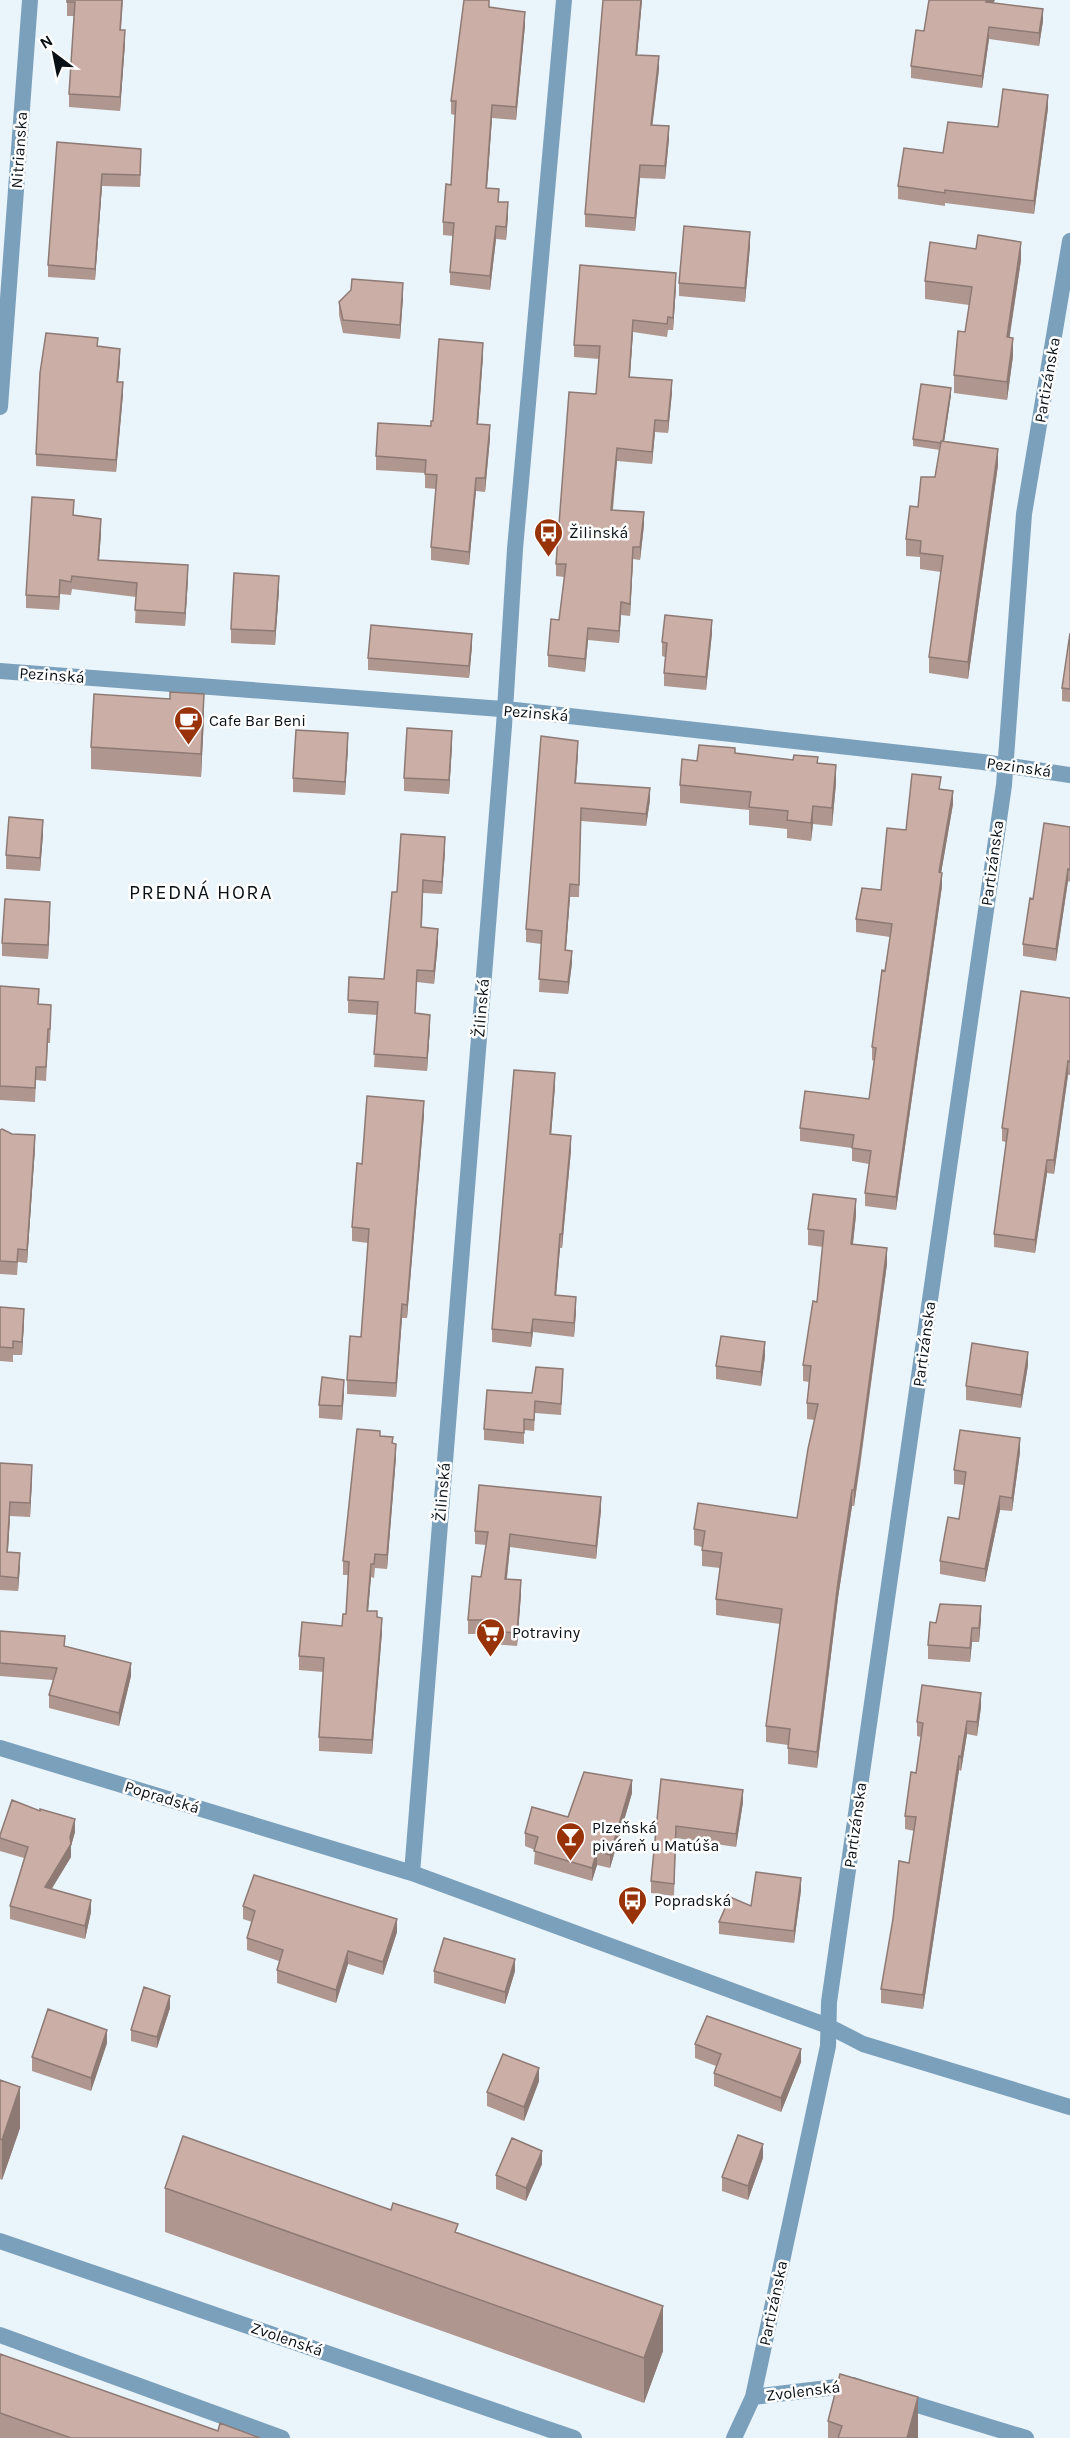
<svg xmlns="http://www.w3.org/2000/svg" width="1070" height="2438" font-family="Karla,sans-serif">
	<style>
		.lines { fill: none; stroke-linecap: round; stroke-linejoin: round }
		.minor { stroke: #7ba0bc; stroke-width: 16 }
		.wall { fill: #af968e }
		.shaded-wall { fill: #8e7a74 }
		.building { fill: #cbaea5; stroke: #8e7a74; stroke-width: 1.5 }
		.labels { text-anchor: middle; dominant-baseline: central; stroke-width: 5; stroke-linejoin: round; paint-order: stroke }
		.street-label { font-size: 16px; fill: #091117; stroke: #fff }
		.poi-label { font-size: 16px; fill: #091117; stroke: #fff; text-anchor: start }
		.quarter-label { font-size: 20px; letter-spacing: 1.5px; fill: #091117; stroke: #fff }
	</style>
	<rect width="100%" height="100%" fill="#eaf4fb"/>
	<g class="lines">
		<!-- minor -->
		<path class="minor" d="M0 407 30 0
			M0 671 515 710 983 762 1070 775
			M0 1748 412 1873 828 2026 863 2044 1070 2107
			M412 1873 504 726 515 549 564 0
			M0 2241 574 2438
			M0 2335 282 2438
			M753 2397 853 2385 859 2387
			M898 2399 1026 2438
			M734 2438 753 2397 828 2046 829 2002 1004 785 1024 514 1070 241"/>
	</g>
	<!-- wall -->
	<path class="wall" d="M67 0H123L121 30 125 43 120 111 69 107V94L74 16H67Z
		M603 0H642L637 55 659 69 652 125 669 139 665 179 640 178 635 231 585 227V214Z
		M995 0 993 3 1043 21 1039 46 989 39 982 88 911 78V66Z
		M489 8 525 25 516 120 492 118 487 188 499 202 508 216 506 240 496 239 490 290 450 285V272L453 236 443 235V222L451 185 455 115 451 114V101Z
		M1048 108 1034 214 945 203V206L898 199V186L943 153 998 127Z
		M57 142 141 160 140 187 102 186 95 280 48 277V265Z
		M750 246 745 302 679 296V283Z
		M1021 260 1009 338 1013 356 1007 400 954 393V375L965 332 969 305 925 299V281Z
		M676 286 673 330H668L667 337 633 332 630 377 672 392 668 433 655 432 652 464 617 461 613 510 644 525 640 560 633 559 630 616 621 615 619 643 588 640 585 672 548 667V655L559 620 564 577 556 576V564L596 394 599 359 574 357V345Z
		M403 297 400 339 343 333 339 315V302Z
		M98 346 120 361 118 382 123 394 116 472 36 466V454Z
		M483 356 478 424 490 438 485 492 476 491 469 565 431 560V547L436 489 425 488V473L376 470V456L431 426 433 421Z
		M951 395 944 441 998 465 968 679 929 673V657L941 572 920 569V557L906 556V539L918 507 935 477 940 450 913 446V439Z
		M74 515 101 533 99 560 188 578 185 626 135 623 136 597 72 589 71 595 60 594 59 610 26 608V595Z
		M279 590 275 645 231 643V629Z
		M712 633 706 690 664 686V673L665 657 662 656V642Z
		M1070 633V702L1062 701V688Z
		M472 646 469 678 368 670V658Z
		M204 717 201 777 91 769V747Z
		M452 745 449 794 404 791V778Z
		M348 747 345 795 293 792V778Z
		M578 753 576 783 650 800 646 826 581 821 579 897H570L566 950 572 963 568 994 539 992 541 944 526 942V929Z
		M735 753 818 763 836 783 832 826 813 824 811 841 787 838V829L749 825V810L680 803V785L697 761Z
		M941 789 953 804 941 873 942 886 896 1210 865 1206V1193L869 1164 852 1161V1148L800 1141V1128L869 1099 874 1061 872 1060V1047L890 937 856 932V919L881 890 906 830Z
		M1070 827V882L1068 881 1056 961 1023 956V944L1033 899Z
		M43 834 40 871 6 869V855Z
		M445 850 442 894 423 893 422 927 438 942 434 984 417 982 415 1013 430 1027 427 1071 374 1067 377 1015 348 1013V1000L384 979 397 892Z
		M50 916 48 959 2 956V943Z
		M0 986 39 1005 51 1019 50 1043H48L46 1081 36 1080 35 1102 0 1100Z
		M1070 998V1075H1068L1054 1174 1047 1173 1035 1253 994 1247V1234L1006 1142 1002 1141V1128Z
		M555 1086 551 1135 571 1150 562 1248H560L556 1295 576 1311 574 1337 533 1332 531 1347 492 1342V1329Z
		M424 1115 407 1318H402L396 1397 347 1394V1380L361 1337 368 1243 352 1241V1227L362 1164Z
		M0 1130 12 1134 35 1148 27 1263 18 1262 17 1275 0 1274Z
		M856 1215 853 1244 887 1264 860 1467 854 1506H852L838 1598 817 1768 788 1764V1745L766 1742V1726L780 1624 716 1615V1599L720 1568 702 1566V1547L694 1545V1529L797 1518 815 1420 807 1419V1403L809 1382 803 1381V1365L817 1302 823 1247 808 1245V1229Z
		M0 1307 24 1322 22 1355H13V1362L0 1361Z
		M765 1356 761 1386 716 1379V1366Z
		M1028 1365 1021 1408 966 1400V1386Z
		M563 1380 561 1415 535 1413 534 1431 524 1430V1444L484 1440V1429L532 1393Z
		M344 1393 342 1420 319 1418V1405Z
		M380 1436 393 1443 396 1457 387 1569 375 1568 374 1578 371 1577 368 1611 377 1617 382 1632 372 1754 319 1751V1737L323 1672 299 1670V1656L342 1626 346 1614 348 1575H343V1561Z
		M1020 1452 1012 1511 1000 1510 985 1582 940 1574V1561L959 1519 964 1485 954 1484V1470Z
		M0 1463 32 1478 30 1517 10 1516 8 1552 20 1566 18 1591 0 1590Z
		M601 1510 596 1559 510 1547 507 1579 521 1594 517 1646 483 1643V1634H468V1620L481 1577 486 1545 475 1544V1531Z
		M981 1619 979 1642H972L970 1662 928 1659V1645L936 1623Z
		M0 1631 65 1646 131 1676 119 1726 49 1708V1695L53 1680 0 1676Z
		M981 1707 977 1736 967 1734 961 1771 959 1770 923 2009 881 2003V1989L909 1863 914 1831 905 1829V1816L916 1773 921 1737 917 1736V1722Z
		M661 1779 743 1802 736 1847 676 1838 674 1896 651 1893V1881Z
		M632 1793 610 1868 597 1865 592 1881 534 1864 535 1850 525 1846V1833Z
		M75 1832 71 1846V1857L51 1889 91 1912 85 1939 10 1919V1906L24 1858 0 1851V1835Z
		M801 1890 794 1943 719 1934V1922Z
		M243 1906 397 1932 383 1975 348 1964 336 2003 277 1983V1970L279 1961 247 1950V1938L252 1922 243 1919Z
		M434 1971H515L505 2004 434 1983Z
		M170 2008 157 2048 131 2041V2030Z
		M107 2043 91 2091 32 2071V2057Z
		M695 2044 801 2062 781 2112 714 2086V2073L716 2066 695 2058Z
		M0 2080 20 2128 2 2180 0 2179Z
		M539 2081 524 2121 487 2106V2092Z
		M763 2158 748 2200 722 2191V2177Z
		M542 2164 526 2201 496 2189V2175Z
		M165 2188 458 2233 663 2351 644 2403 165 2232Z
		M0 2354 218 2431 260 2438H0Z
		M828 2421 918 2438H828Z"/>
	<!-- shaded-wall -->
	<path class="shaded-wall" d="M641 0H642L636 68V55Z
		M988 0H995L986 15V2Z
		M1043 9V21L1039 46V33Z
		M525 12V25L516 120V107Z
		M989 27V39L982 88V76Z
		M125 30V43L120 111V97Z
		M659 56V69L651 138V125Z
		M1048 95V108L1034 214V201Z
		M492 105V118L486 201V188Z
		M669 126V139L665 179V166Z
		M640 165V178L635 231V218Z
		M102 174V186L95 280V269Z
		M508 202V216L506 240V227Z
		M496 226V239L490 290V276Z
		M750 232V246L745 302V288Z
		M1021 242V260L1007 355V337Z
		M676 273V286L673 330V318Z
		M403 283V297L400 339V325Z
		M633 320V332L629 389V377Z
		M1013 338V356L1007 400V382Z
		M483 343V356L477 438V424Z
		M120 349V361L117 394V382Z
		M672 380V392L668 433V421Z
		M123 382V394L116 472V460Z
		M951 388V395L943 450V443Z
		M655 420V432L652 464V452Z
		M490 425V438L485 492V478Z
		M617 448V461L611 522V510Z
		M998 449V465L968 679V662Z
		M476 478V491L469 565V552Z
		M644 512V525L640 560V547Z
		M101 519V533L98 573V560Z
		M633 547V559L630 616V604Z
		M188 565V578L185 626V613Z
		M279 576V590L275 645V631Z
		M60 580V594L59 610V597Z
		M621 602V615L619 643V631Z
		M712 620V633L706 690V677Z
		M588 628V640L585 672V659Z
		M472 634V646L469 678V666Z
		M204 694V717L201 777V754Z
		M452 731V745L449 794V780Z
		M348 733V747L345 795V782Z
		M578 741V753L575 796V783Z
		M836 765V783L832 826V808Z
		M650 788V800L646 826V814Z
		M953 791V804L939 885V872Z
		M813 806V824L811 841V823Z
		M43 820V834L40 871V858Z
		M445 837V850L442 894V882Z
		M1068 869V881L1056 961V949Z
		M942 873V886L896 1210V1197Z
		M570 884V897L565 962V950Z
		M50 902V916L48 959V945Z
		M438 929V942L434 984V971Z
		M572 951V963L568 994V982Z
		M430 1015V1027L427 1071V1058Z
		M1068 1061V1075L1054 1174V1160Z
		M555 1073V1086L550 1148V1134Z
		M424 1101V1115L407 1318V1305Z
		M35 1135V1148L27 1263V1250Z
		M571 1136V1150L562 1248V1234Z
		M1047 1160V1173L1035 1253V1240Z
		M856 1199V1215L851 1260V1244Z
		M560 1234V1248L555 1309V1295Z
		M887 1248V1264L854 1506V1490Z
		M576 1297V1311L574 1337V1323Z
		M402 1304V1318L396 1397V1383Z
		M24 1309V1322L22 1355V1342Z
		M533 1319V1332L531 1347V1333Z
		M765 1342V1356L761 1386V1372Z
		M1028 1352V1365L1021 1408V1395Z
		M344 1380V1393L342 1420V1406Z
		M1020 1438V1452L1012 1511V1498Z
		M396 1444V1457L387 1569V1555Z
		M32 1465V1478L30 1517V1503Z
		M852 1490V1506L838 1598 817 1768V1752L838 1582Z
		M1000 1496V1510L985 1582V1569Z
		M601 1497V1510L596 1559V1546Z
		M10 1502V1516L7 1566V1552Z
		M510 1534V1547L505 1592V1579Z
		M20 1553V1566L18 1591V1578Z
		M371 1564V1577L367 1624V1611Z
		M521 1580V1594L517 1646V1633Z
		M981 1606V1619L979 1642V1628Z
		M382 1618V1632L372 1754V1740Z
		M972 1628V1642L970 1662V1648Z
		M131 1663V1676L119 1726V1713Z
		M981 1693V1707L977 1736V1722Z
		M967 1721V1734L961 1771V1757Z
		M959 1756V1770L923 2009V1995Z
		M632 1780V1793L610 1868V1855Z
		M743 1790V1802L736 1847V1834Z
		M75 1819V1832L71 1846V1857L45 1900V1887L70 1837Z
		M597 1851V1865L592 1881V1868Z
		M801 1878V1890L794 1943V1931Z
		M91 1900V1912L85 1939V1926Z
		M397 1919V1932L383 1975V1962Z
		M348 1951V1964L336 2003V1990Z
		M515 1959V1971L505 2004V1992Z
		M170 1996V2008L157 2048V2037Z
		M107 2030V2043L91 2091V2078Z
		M801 2049V2062L781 2112V2098Z
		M539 2068V2081L524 2121V2107Z
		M20 2087V2128L2 2180V2140Z
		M763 2144V2158L748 2200V2186Z
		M542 2151V2164L526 2201V2188Z
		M663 2306V2351L644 2403V2358Z
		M918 2397V2438H907Z"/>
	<!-- building -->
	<path class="building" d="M67 0H122L120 30H125L120 97 69 94 75 2H67Z
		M464 0H489V7L525 12 516 107 492 105 486 188 499 189 498 202H508L506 227 496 226 490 276 450 272 454 223 443 222 446 184 451 185 456 101H451Z
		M603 0H641L636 55 659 56 651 125 669 126 665 166 640 165 635 218 585 214Z
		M929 0H988L986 2 1043 9 1039 33 989 27 982 76 911 66 916 30 924 31Z
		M1003 89 1048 95 1034 201 945 190V193L898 186 904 148 943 153 948 122 998 127Z
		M57 142 141 149 140 175 102 174 95 269 48 265Z
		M684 226 750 232 745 288 679 283Z
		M978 235 1021 242 1007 337 1013 338 1007 382 954 375 958 331 965 332 972 287 925 281 930 242 976 249Z
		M580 265 676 273 673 318 668 317 667 324 633 320 629 377 672 380 668 421 655 420 652 452 617 448 611 510 644 512 640 547H633L630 604 621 602 619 631 588 628 585 659 548 655 551 619 559 620 566 564H556L569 392 596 394 600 346 574 345Z
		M352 279 403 283 400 325 343 320 339 302 351 290Z
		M46 333 98 338 97 346 120 349 117 382H123L116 460 36 454 40 373Z
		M439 339 483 343 477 424 490 425 485 478H476L469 552 431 547 437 475 425 474 426 460 376 456 378 423 431 426V421H433Z
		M921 384 951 388 943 441H941V443L913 439Z
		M941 441 998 449 968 662 929 657 943 556 920 553 921 541 906 539 910 506 918 507 921 477H935Z
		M32 497 74 500 73 515 101 519 98 560 188 565 185 613 135 610 137 583 72 576 71 582 60 580 59 597 26 595Z
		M234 573 279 576 275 631 231 629Z
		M665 615 712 620 706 677 664 673 667 643 662 642Z
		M371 625 472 634 469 666 368 658Z
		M1070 633V689L1062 688Z
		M170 692 204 694 201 754 91 747 94 694 170 699Z
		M407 728 452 731 449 780 404 778Z
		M296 730 348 733 345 782 293 778Z
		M541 736 578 741 575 783 650 788 646 814 581 808 579 885 570 884 565 950 572 951 568 982 539 979 542 931 526 929Z
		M699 745 735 748V753L793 760 794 755 818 757 817 763 836 765 832 808 813 806 811 823 787 820 788 811 749 807 751 792 680 785 682 759 697 761Z
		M912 774 941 777 939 789 953 791 939 872 942 873 896 1197 865 1193 871 1151 852 1148 854 1135 800 1128 805 1091 869 1099 876 1048 872 1047 882 970 885 971 892 924 856 919 862 888 881 890 887 828 906 830Z
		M9 817 43 820 40 858 6 855Z
		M1044 823 1070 827V870L1068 869 1056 949 1023 944 1030 898 1033 899Z
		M401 834 445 837 442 882 423 880 421 927 438 929 434 971 417 970 415 1013 430 1015 427 1058 374 1054 378 1002 348 1000 349 977 384 979 392 892H397Z
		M5 899 50 902 48 945 2 943Z
		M0 986 39 989 38 1004 51 1005 50 1029H48L46 1067H36L35 1088 0 1086Z
		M1021 991 1070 998V1062L1068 1061 1054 1160H1047L1035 1240 994 1234 1008 1129 1002 1128Z
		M514 1070 555 1073 550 1134 571 1136 562 1234H560L555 1295 576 1297 574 1323 533 1319 531 1333 492 1329Z
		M367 1096 424 1101 407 1305 402 1304 396 1383 347 1380 350 1336 361 1337 369 1229 352 1227 357 1163 362 1164Z
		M2 1129 12 1134 35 1135 27 1250 18 1249 17 1262 0 1261V1130Z
		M813 1194 856 1199 851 1244 887 1248 860 1451 854 1490H852L838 1582 817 1752 788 1748 790 1729 766 1726 782 1609 716 1599 722 1553 702 1550 705 1531 694 1529 698 1503 797 1518 808 1449 818 1404 807 1403 811 1366 803 1365 813 1301 817 1302 824 1231 808 1229Z
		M0 1307 24 1309 22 1342 13 1341V1348L0 1347Z
		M721 1336 765 1342 761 1372 716 1366Z
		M972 1343 1028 1352 1021 1395 966 1386Z
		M536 1367 563 1369 561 1404 535 1401 534 1420 524 1419V1433L484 1429 487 1390 532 1393Z
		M322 1377 344 1380 342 1406 319 1405Z
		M357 1429 380 1431V1436L393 1437 392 1443 396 1444 387 1555 375 1554 374 1564H371L367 1611H377V1617L382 1618 372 1740 319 1737 324 1658 299 1656 302 1622 342 1626 343 1614H346L349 1562 343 1561Z
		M960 1430 1020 1438 1012 1498 1000 1496 985 1569 940 1561 948 1517 959 1519 966 1472 954 1470Z
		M0 1463 32 1465 30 1503 10 1502 7 1552 20 1553 18 1578 0 1576Z
		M479 1485 601 1497 596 1546 510 1534 505 1579 521 1580 517 1633 483 1630 484 1620H468L472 1576 481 1577 488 1532 475 1531Z
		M940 1604 981 1606 979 1628H972L970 1648 928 1645 930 1622 936 1623Z
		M0 1631 65 1636 64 1646 131 1663 119 1713 49 1695 57 1668 0 1663Z
		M922 1685 981 1693 977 1722 967 1721 961 1757 959 1756 923 1995 881 1989 893 1919 899 1861 909 1863 916 1817 905 1816 911 1772 916 1773 923 1723 917 1722Z
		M584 1772 632 1780 610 1855 597 1851 592 1868 534 1851 538 1837 525 1833 532 1807 568 1817Z
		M661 1779 743 1790 736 1834 676 1826 674 1884 651 1881Z
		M12 1800 40 1811V1809L75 1819 70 1837 71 1844 45 1887 91 1900 85 1926 10 1906 28 1847 0 1838V1835Z
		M756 1872 801 1878 794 1931 719 1922 730 1897 751 1906Z
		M254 1875 397 1919 383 1962 348 1951 336 1990 277 1970 283 1950 247 1938 255 1911 243 1906Z
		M444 1938 515 1959 505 1992 434 1971Z
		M144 1987 170 1996 157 2037 131 2030Z
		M48 2009 107 2030 91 2078 32 2057Z
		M707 2016 801 2049 781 2098 714 2073 721 2054 695 2044Z
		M503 2054 539 2068 524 2107 487 2092Z
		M0 2080 20 2087 2 2140 0 2139Z
		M738 2135 763 2144 748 2186 722 2177Z
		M183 2136 391 2210 393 2203 458 2224 455 2232 663 2306 644 2358 165 2188Z
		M512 2138 542 2151 526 2188 496 2175Z
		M0 2354 218 2431 220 2423 260 2438H71L0 2413Z
		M840 2374 918 2397 907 2438H838L842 2426 828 2421Z"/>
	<!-- icons -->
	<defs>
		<symbol id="bus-pin" viewBox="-11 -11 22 30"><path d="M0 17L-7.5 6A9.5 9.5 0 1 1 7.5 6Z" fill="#983208" stroke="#fff"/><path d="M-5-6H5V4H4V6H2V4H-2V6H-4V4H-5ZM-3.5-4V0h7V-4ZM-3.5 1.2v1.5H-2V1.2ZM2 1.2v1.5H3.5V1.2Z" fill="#fff"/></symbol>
		<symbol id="cafe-pin" viewBox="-11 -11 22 30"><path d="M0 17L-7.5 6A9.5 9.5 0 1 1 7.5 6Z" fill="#983208" stroke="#fff"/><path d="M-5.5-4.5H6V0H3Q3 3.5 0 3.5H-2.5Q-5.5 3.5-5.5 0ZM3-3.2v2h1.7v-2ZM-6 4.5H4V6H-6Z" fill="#fff"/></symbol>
		<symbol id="supermarket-pin" viewBox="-11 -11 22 30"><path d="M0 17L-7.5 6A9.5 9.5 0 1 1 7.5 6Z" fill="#983208" stroke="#fff"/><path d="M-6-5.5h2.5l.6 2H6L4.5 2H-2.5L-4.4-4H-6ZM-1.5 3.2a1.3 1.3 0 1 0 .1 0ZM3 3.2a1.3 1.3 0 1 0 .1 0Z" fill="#fff"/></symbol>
		<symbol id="bar-pin" viewBox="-11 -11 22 30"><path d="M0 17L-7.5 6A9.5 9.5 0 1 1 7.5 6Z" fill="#983208" stroke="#fff"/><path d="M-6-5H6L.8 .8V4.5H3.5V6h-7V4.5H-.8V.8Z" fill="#fff"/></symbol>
	</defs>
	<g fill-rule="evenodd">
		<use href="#bus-pin" x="532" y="516" width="33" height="45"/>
		<use href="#cafe-pin" x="172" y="704" width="33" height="45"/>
		<use href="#supermarket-pin" x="474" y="1616" width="33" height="45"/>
		<use href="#bar-pin" x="554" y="1820" width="33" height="45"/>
		<use href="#bus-pin" x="616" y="1884" width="33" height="45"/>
	</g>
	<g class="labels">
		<!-- street labels -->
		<g class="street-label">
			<text transform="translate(19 150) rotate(-86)">Nitrianska</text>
			<text transform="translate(1047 380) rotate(-80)">Partizánska</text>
			<text transform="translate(52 675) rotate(4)">Pezinská</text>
			<text transform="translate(536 713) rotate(5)">Pezinská</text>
			<text transform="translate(1019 767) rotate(8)">Pezinská</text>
			<text transform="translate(992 863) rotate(-82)">Partizánska</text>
			<text transform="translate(481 1008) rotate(-85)">Žilinská</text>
			<text transform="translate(924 1344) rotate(-82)">Partizánska</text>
			<text transform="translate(442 1492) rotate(-85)">Žilinská</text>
			<text transform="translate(162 1797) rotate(17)">Popradská</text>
			<text transform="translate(855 1825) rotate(-82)">Partizánska</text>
			<text transform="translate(773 2303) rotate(-78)">Partizánska</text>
			<text transform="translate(287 2339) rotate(19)">Zvolenská</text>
			<text transform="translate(803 2391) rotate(-7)">Zvolenská</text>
		</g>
		<!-- poi labels -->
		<g class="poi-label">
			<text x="569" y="532">Žilinská</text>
			<text x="209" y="720">Cafe Bar Beni</text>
			<text x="512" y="1632">Potraviny</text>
			<text x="592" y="1827">Plzeňská<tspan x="592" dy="18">piváreň u Matúša</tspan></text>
			<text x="654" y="1900">Popradská</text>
		</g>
		<!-- quarter labels -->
		<g class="quarter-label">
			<text x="201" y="892">PREDNÁ HORA</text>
		</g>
	</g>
	<!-- north arrow -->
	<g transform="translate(54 54) rotate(328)" stroke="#ffffff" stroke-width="4.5" paint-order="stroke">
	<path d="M0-4.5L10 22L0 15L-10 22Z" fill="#091117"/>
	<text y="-9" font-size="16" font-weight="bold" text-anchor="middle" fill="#091117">N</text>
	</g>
</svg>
